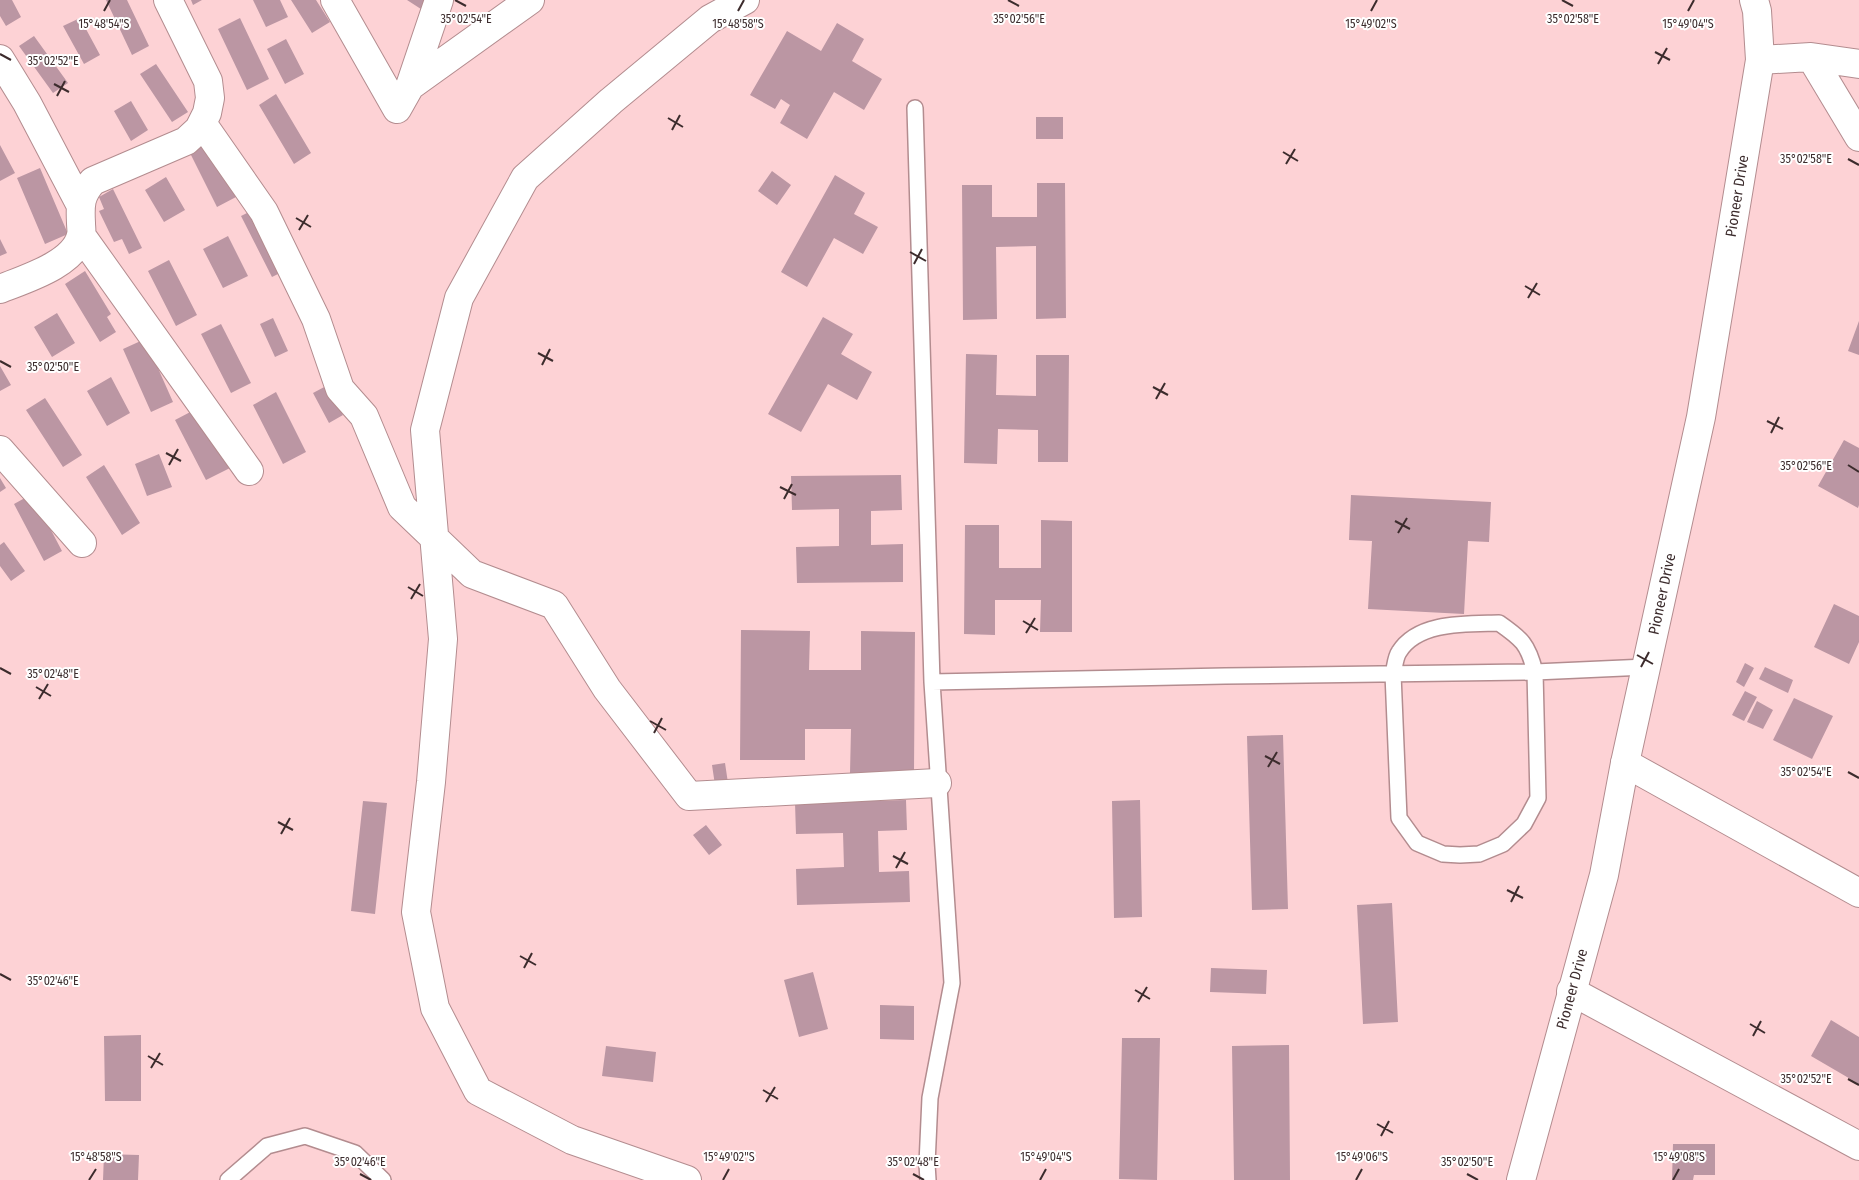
<svg xmlns="http://www.w3.org/2000/svg" width="1859" height="1180" font-family="'Fira Sans Condensed',sans-serif">
	<style>
		.building { fill: #bb96a3 }
		.lines { fill: none; stroke-linecap: round; stroke-linejoin: round }
		.service-casing { stroke: #b38c8f; stroke-width: 18 }
		.minor-casing { stroke: #b38c8f; stroke-width: 30 }
		.tertiary-casing { stroke: #b38c8f; stroke-width: 30 }
		.service { stroke: #fff; stroke-width: 15 }
		.minor { stroke: #fff; stroke-width: 28 }
		.tertiary { stroke: #fff; stroke-width: 28 }
		.ticks { fill: none; stroke: #3c2c2d; stroke-width: 2 }
		.labels { text-anchor: middle; dominant-baseline: central; stroke-width: 4; stroke-linejoin: round; paint-order: stroke }
		.street-label { font-size: 15px; fill: #3c2c2d; stroke: #fff }
		.ticks-label { font-size: 12px; text-anchor: middle; fill: #3c2c2d; stroke: #fff; stroke-width: 4; stroke-linejoin: round; paint-order: stroke }
	</style>
	<rect width="100%" height="100%" fill="#fdd2d5"/>
	<!-- building -->
	<path class="building" d="M0 0H12L21 17 6 26 0 16Z
		M106 0H127L149 46 132 55Z
		M191 0H202L193 5Z
		M253 0H280L288 17 266 27Z
		M291 0H316L330 22 312 33Z
		M407 0H431L424 11Z
		M80 18 100 55 84 64 63 26Z
		M240 18 269 79 247 90 218 29Z
		M837 23 864 39 852 61 882 79 864 110 834 92 807 139 780 123 790 105 781 99 775 109 750 95 787 31 821 51Z
		M34 36 68 83 53 93 19 46Z
		M286 39 304 74 285 84 267 49Z
		M156 64 188 112 172 122 140 74Z
		M276 94 311 153 294 164 259 105Z
		M131 101 148 130 131 141 114 111Z
		M1036 117H1063V139H1036Z
		M208 142 236 197 217 207 189 151Z
		M0 145 15 173 0 181Z
		M40 168 68 234 45 244 17 178Z
		M772 171 791 185 777 205 758 191Z
		M835 175 865 193 854 214 878 227 863 254 834 238 807 287 781 272Z
		M166 177 185 210 164 222 145 190Z
		M1037 183H1065L1066 318 1036 319V246L996 247 997 319 963 320 962 185H992V217H1037Z
		M113 189 142 248 129 254 122 239 114 242 99 211 104 209 99 197Z
		M259 207 290 268 272 277 241 216Z
		M228 236 248 276 223 288 203 249Z
		M0 239 7 253 0 256Z
		M169 260 197 315 176 326 148 271Z
		M85 271 111 314 107 317 116 332 100 342 65 284Z
		M57 313 75 343 52 357 34 327Z
		M823 317 853 334 841 354 872 372 857 400 828 384 801 432 768 414Z
		M273 318 288 351 275 357 260 324Z
		M1859 321V355L1848 351Z
		M221 324 251 383 231 393 201 334Z
		M145 339 173 402 151 412 123 349Z
		M966 354 997 355 996 395 1036 396V355H1069L1068 462H1038V430L998 429 997 464 964 463Z
		M0 366 11 385 0 391Z
		M111 377 130 413 107 426 87 391Z
		M328 385 343 415 329 423 313 393Z
		M276 392 306 452 283 464 253 405Z
		M45 398 82 455 63 467 26 410Z
		M198 408 230 468 206 480 175 420Z
		M1844 440 1859 448V505L1858 508 1818 486Z
		M159 454 172 487 147 496 135 464Z
		M104 465 140 523 122 535 86 477Z
		M901 475 902 510 871 511V545L903 544V582L797 583 796 547 839 546V509L792 510 791 476Z
		M0 478 6 488 0 492Z
		M32 494 62 551 44 561 14 504Z
		M1351 495 1491 502 1489 542 1468 541 1464 614 1368 609 1372 541 1349 540Z
		M1041 520 1072 521V632H1040L1041 600H995V635L964 634 965 525H999V568H1041Z
		M4 542 25 571 11 581 0 566V545Z
		M1834 604 1859 616V642L1849 664 1814 647Z
		M741 630 810 631 809 670H861V631L915 632 914 772 850 773 851 729H805V760H740Z
		M1745 663 1754 668 1744 687 1736 682Z
		M1765 667 1793 680 1788 693 1759 679Z
		M1745 691 1757 697 1744 721 1732 715Z
		M1794 698 1833 716 1812 759 1773 740Z
		M1757 701 1773 710 1763 729 1747 722Z
		M1283 735 1288 909 1252 910 1247 736Z
		M725 763 728 783 715 785 712 765Z
		M906 800 907 830 878 831 879 872 909 871 910 902 797 905 796 869 844 867 843 833 796 834 795 803Z
		M1140 800 1142 917 1114 918 1112 801Z
		M363 801 387 803 375 914 351 911Z
		M706 825 722 845 709 855 693 835Z
		M1392 903 1398 1022 1363 1024 1357 905Z
		M1211 968 1267 970 1266 994 1210 992Z
		M813 972 828 1029 799 1037 784 980Z
		M880 1005 914 1006V1040L880 1039Z
		M1831 1020 1859 1037V1084L1811 1056Z
		M141 1035V1101H105L104 1036Z
		M1122 1038H1160L1157 1180 1119 1179Z
		M1289 1045 1290 1180H1234L1232 1046Z
		M606 1046 656 1052 653 1082 602 1076Z
		M1673 1144H1715V1175H1694L1693 1180H1672Z
		M104 1154 139 1155 138 1180H103Z"/>
	<g class="lines">
		<defs>
			<path id="service" d="M915 108 932 682 952 983 930 1098 927 1164 928 1180
				M1499 623C1522 639 1528 644 1535 672L1538 798 1524 824 1503 844 1479 854 1460 855 1443 854 1417 843 1399 818 1393 674C1395 667 1395 658 1399 652 1418 621 1467 624 1499 623Z
				M932 682 1225 676 1535 672 1646 667
				M228 1180 267 1146 305 1136 355 1153 383 1180"/>
			<path id="minor" d="M335 0 397 109 410 86 439 0
				M1811 57 1859 137
				M0 59 27 103 80 204
				M1760 60 1811 57 1859 64
				M410 86 530 0
				M202 123 264 212 316 319 340 389 364 416 402 507 472 574 554 605 607 689 689 796 937 783
				M81 235 249 471
				M0 289C25 279 75 264 81 235 82 232 81 227 81 223 80 205 80 195 93 181L186 141 199 129 207 113 210 98 208 81 168 0
				M0 450 82 543
				M1625 763 1859 893
				M1571 991 1859 1146
				M687 1180 572 1140 478 1091 435 1008 416 912 431 782 443 639 425 430 459 298 525 178 611 101 710 19 745 0"/>
			<path id="tertiary" d="M1521 1180 1604 875 1625 763 1701 417 1760 60 1757 11 1754 0"/>
		</defs>
		<!-- service casing -->
		<use href="#service" class="service-casing"/>
		<!-- minor casing -->
		<use href="#minor" class="minor-casing"/>
		<!-- tertiary casing -->
		<use href="#tertiary" class="tertiary-casing"/>
		<!-- service -->
		<use href="#service" class="service"/>
		<!-- minor -->
		<use href="#minor" class="minor"/>
		<!-- tertiary -->
		<use href="#tertiary" class="tertiary"/>
	</g>
	<!-- ticks -->
	<path class="ticks" d="M455 0 466 6M1008 0 1019 6M1562 0 1573 6M104 11 110 0M738 11 744 0M1371 11 1377 0M1688 11 1694 0M1655 52 1670 60M0 54 11 60M1658 64 1667 48M54 84 69 92M57 96 65 81M668 118 683 127M672 130 680 115M1283 152 1298 161M1848 159 1859 165M1286 164 1295 149M296 218 311 227M299 230 308 215M910 252 926 261M914 264 922 249M1525 286 1540 295M1528 298 1537 283M538 353 553 361M0 361 11 367M542 365 550 349M1153 387 1168 395M1156 399 1165 383M1767 421 1783 429M1771 433 1779 417M166 453 181 461M169 465 178 449M1848 465 1859 472M780 487 796 495M784 499 792 484M1395 521 1410 529M1398 533 1407 518M408 587 423 596M411 599 420 584M1023 621 1038 630M1026 633 1035 618M1637 655 1653 664M1641 667 1649 652M0 668 11 674M36 687 51 696M39 699 48 684M650 721 666 730M654 733 662 718M1265 756 1280 764M1268 767 1277 752M1848 772 1859 778M278 822 293 830M281 834 290 818M893 856 908 864M896 868 905 852M1507 890 1523 898M1511 902 1519 886M520 956 536 965M524 968 532 953M0 974 11 980M1135 990 1150 999M1138 1002 1147 987M1750 1024 1765 1033M1753 1036 1761 1021M148 1056 163 1065M151 1068 160 1053M1848 1079 1859 1085M763 1090 778 1099M766 1102 775 1087M1377 1124 1393 1133M1381 1136 1389 1121M360 1174 371 1180M913 1174 924 1180M1467 1174 1478 1180M89 1180 96 1169M723 1180 729 1169M1040 1180 1046 1169M1356 1180 1362 1169M1673 1180 1679 1169"/>
	<g class="labels">
		<!-- street labels -->
		<g class="street-label">
			<text transform="translate(1737 196) rotate(-81)">Pioneer Drive</text>
			<text transform="translate(1662 594) rotate(-78)">Pioneer Drive</text>
			<text transform="translate(1572 989) rotate(-75)">Pioneer Drive</text>
		</g>
	</g>
	<g class="ticks-label">
		<text x="1573" y="23">35°02'58"E</text>
		<text x="466" y="23">35°02'54"E</text>
		<text x="1019" y="23">35°02'56"E</text>
		<text x="104" y="28">15°48'54"S</text>
		<text x="738" y="28">15°48'58"S</text>
		<text x="1371" y="28">15°49'02"S</text>
		<text x="1688" y="28">15°49'04"S</text>
		<text x="53" y="65">35°02'52"E</text>
		<text x="1806" y="163">35°02'58"E</text>
		<text x="53" y="371">35°02'50"E</text>
		<text x="1806" y="470">35°02'56"E</text>
		<text x="53" y="678">35°02'48"E</text>
		<text x="1806" y="776">35°02'54"E</text>
		<text x="53" y="985">35°02'46"E</text>
		<text x="1806" y="1083">35°02'52"E</text>
		<text x="96" y="1161">15°48'58"S</text>
		<text x="729" y="1161">15°49'02"S</text>
		<text x="1046" y="1161">15°49'04"S</text>
		<text x="1362" y="1161">15°49'06"S</text>
		<text x="1679" y="1161">15°49'08"S</text>
		<text x="360" y="1166">35°02'46"E</text>
		<text x="913" y="1166">35°02'48"E</text>
		<text x="1467" y="1166">35°02'50"E</text>
	</g>
</svg>
